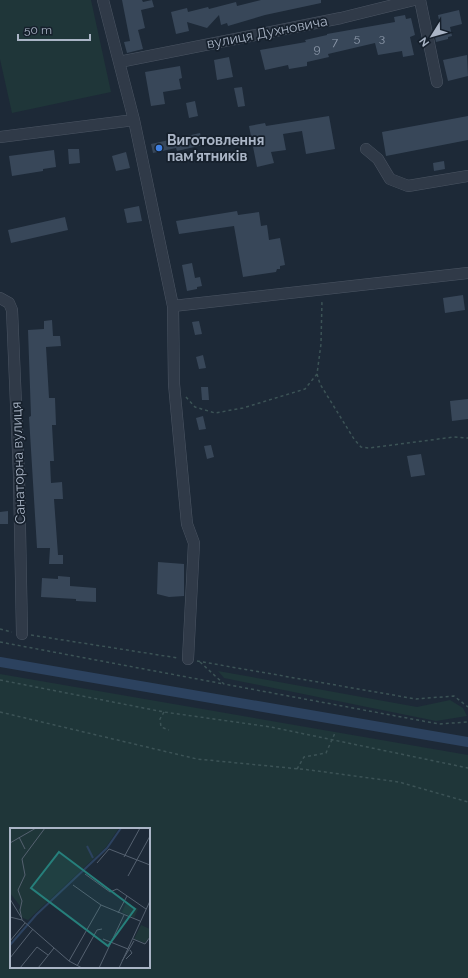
<svg xmlns="http://www.w3.org/2000/svg" width="468" height="978" font-family="Raleway,sans-serif">
	<style>
		.green { fill: #1f3639; fill-rule: evenodd }
		.lines { fill: none; stroke-linecap: round; stroke-linejoin: round }
		.canal { stroke: #2c425f; stroke-width: 10 }
		.building { fill: #384759 }
		.street-casing { stroke: #4b5563; stroke-width: 12 }
		.path { stroke: #3c5356; stroke-width: 1.5; stroke-dasharray: 3 3; stroke-linecap: butt }
		.street { stroke: #303a48; stroke-width: 11 }
		.shop-dot { fill: #3f7fe0; stroke: #16202c; stroke-width: 1.5 }
		.labels { text-anchor: middle; dominant-baseline: central; stroke-width: 3.5; stroke-linejoin: round; paint-order: stroke }
		.number-label { font-size: 12px; fill: #8e9aab }
		.street-label { font-size: 14px; fill: #aab5c6; stroke: #16202c }
		.poi-label { font-size: 14px; font-weight: bold; fill: #aab5c6; stroke: #16202c; text-anchor: start }
		.inset-river { fill: none; stroke: #2c425f; stroke-width: 2 }
		.inset-road { fill: none; stroke: #556170; stroke-width: 1 }
		.view { fill: #267f7b; fill-opacity: 0.15; stroke: #267f7b; stroke-width: 2 }
		.inset-edge { fill: none; stroke: #aab5c6; stroke-width: 2 }
	</style>
	<rect width="100%" height="100%" fill="#1d2937"/>
	<!-- green -->
	<path class="green" d="M0 0H91L111 92 12 113 0 59Z
		M218 671 417 707 450 700 463 708 467 716 436 721 224 678Z
		M0 674 468 755V978H0ZM11 829H149V967H11Z"/>
	<g class="lines">
		<!-- canal -->
		<path class="canal" d="M0 662 468 742"/>
	</g>
	<!-- building -->
	<path class="building" d="M122 0H142L143 2 152 0 154 7 141 10 145 28 138 30 143 49 127 53 124 42 130 41Z
		M261 0H321V3L265 15 228 26 227 23 221 25 219 15 207 28 187 22 189 31 176 34 171 12 187 8 188 12 208 7 209 9 236 2 237 6Z
		M459 10 462 24 450 27 452 36 448 37V39L436 42 434 32 441 30 438 15Z
		M405 15 406 19 411 18 415 35 410 37 414 55 403 57 402 51 378 55 375 43 328 54 329 57 307 62V66L289 69 288 65 265 70 260 50 306 42 305 40 327 35V34L395 22 394 17Z
		M467 55 468 76 448 81 443 60Z
		M229 57 233 77 217 80 214 60Z
		M180 66 182 78 179 79 181 89 163 92 165 104 151 106 145 72Z
		M242 87 245 106 238 107 234 88Z
		M195 101 198 116 189 118 186 103Z
		M329 116 335 149 306 154 302 131 283 134 286 150 271 152 274 163 257 167 249 126 265 123 266 126Z
		M468 116V140L386 156 382 132Z
		M200 133 203 145 177 151 176 148 153 153 151 144Z
		M68 149H79L80 163 69 164Z
		M54 150 56 167 43 169V171L12 176 9 156Z
		M126 152 130 168 116 171 112 156Z
		M444 161 445 169 434 171 433 163Z
		M139 206 142 221 127 223 124 209Z
		M237 211 238 215 259 212 261 226 267 225 269 240 280 238 285 265 280 266V269H277L276 272 243 277 234 226 179 234 176 221Z
		M65 217 68 230 11 243 8 230Z
		M192 263 195 278 200 277 202 286 197 287V289L187 291 182 265Z
		M463 295 465 310 445 313 443 298Z
		M52 320 53 336H60L61 346 46 347 49 398H55L56 425H52L54 461H50L51 483 62 482 63 499H54L58 555H63V564H49L50 548H37L29 417 31 416 28 330 44 329V321Z
		M199 321 202 334 195 335 192 322Z
		M203 355 206 368 199 369 196 357Z
		M201 387H208L209 400H202Z
		M468 399V419L452 421 450 401Z
		M203 416 206 429 199 430 196 418Z
		M211 445 214 457 207 459 204 446Z
		M421 454 425 475 411 477 407 456Z
		M8 511V524H0V512Z
		M158 562 184 564V596L169 597 157 594Z
		M58 576 70 577V586L96 588V602L76 601V599L41 597 42 578 58 579Z"/>
	<g class="lines">
		<defs>
			<path id="street" d="M103 0 134 120 173 306 468 273
				M420 0 437 82
				M119 62 341 18 414 0
				M0 137 134 120
				M366 149 378 159 390 179 408 186 468 176
				M0 298 9 303 12 310 19 476 22 634
				M173 306 174 384 187 524 194 543 188 659"/>
		</defs>
		<!-- street casing -->
		<use href="#street" class="street-casing"/>
		<!-- path -->
		<path class="path" d="M317 374 320 384 354 439 361 447 369 448 454 437 468 438
			M186 397 195 407 215 413 243 408 305 389 317 374 321 344 322 300
			M0 629 12 632
			M31 635 178 658
			M0 642 224 684
			M197 661 416 699 454 696 468 707
			M200 662 224 684 439 724 468 722
			M0 680 164 712 271 727 468 768
			M0 712 197 759 310 770 399 782 468 802
			M164 712 160 719 161 727 169 730
			M297 769 304 757 326 753 335 733"/>
		<!-- street -->
		<use href="#street" class="street"/>
	</g>
	<!-- markers -->
	<circle class="shop-dot" cx="159" cy="148" r="4"/>
	<g class="labels">
		<!-- number labels -->
		<g class="number-label">
			<text x="357" y="38">5</text>
			<text x="382" y="38">3</text>
			<text x="335" y="42">7</text>
			<text x="317" y="49">9</text>
		</g>
		<!-- street labels -->
		<g class="street-label">
			<text transform="translate(267 32) rotate(-11)">вулиця Духновича</text>
			<text transform="translate(18 463) rotate(-92)">Санаторна вулиця</text>
		</g>
		<!-- poi labels -->
		<g class="poi-label">
			<text x="167" y="140">Виготовлення<tspan x="167" dy="16">пам'ятників</tspan></text>
		</g>
	</g>
	<!-- overview -->
	<g transform="translate(10 828)">
		<rect width="140" height="140" fill="#1d2937"/>
		<path d="M0 0H109L96 19 18 92 13 90 8 82 11 79 0 65ZM116 75 128 81 124 90 112 84ZM131 97 140 101V108L135 115 124 111Z" fill="#1f3639"/>
		<path class="inset-river" d="M77 18 83 30M0 117 26 87 97 20 111 0"/>
		<path class="inset-road" d="M9 9 15 21M0 15 26 0M114 29 130 0M87 35 99 21 140 37M75 46 100 64 107 61 136 81M118 48 140 8M63 57 91 77M0 71 11 89M108 85 117 68M0 89 12 92 59 133 72 140M12 92 10 82 12 73 8 62 15 47 12 31 35 0M93 111 118 121M123 111 135 116 140 109M0 113 15 95M0 130 23 101M116 131 122 125 120 122M59 133 91 77 130 93M112 133 124 113M67 138 87 102 92 101M10 140 27 119 38 127M28 140 44 120M89 140 114 87M109 140 140 73"/>
		<path class="view" d="M49 24 125 81 98 118 21 60Z"/>
		<rect width="140" height="140" class="inset-edge"/>
	</g>
	<!-- north arrow -->
	<g transform="translate(432 36) rotate(233)" stroke="#16202c" stroke-width="3" paint-order="stroke">
	<path d="M0-3L7 15L0 10L-7 15Z" fill="#aab5c6"/>
	<text y="-6" font-size="11" font-weight="bold" text-anchor="middle" fill="#aab5c6">N</text>
	</g>
	<!-- scale -->
	<path d="M18 34v6h72v-6" fill="none" stroke="#aab5c6" stroke-width="2"/>
	<text x="24" y="34" font-size="12" fill="#aab5c6" stroke="#16202c" stroke-width="3" paint-order="stroke">50 m</text>
</svg>
